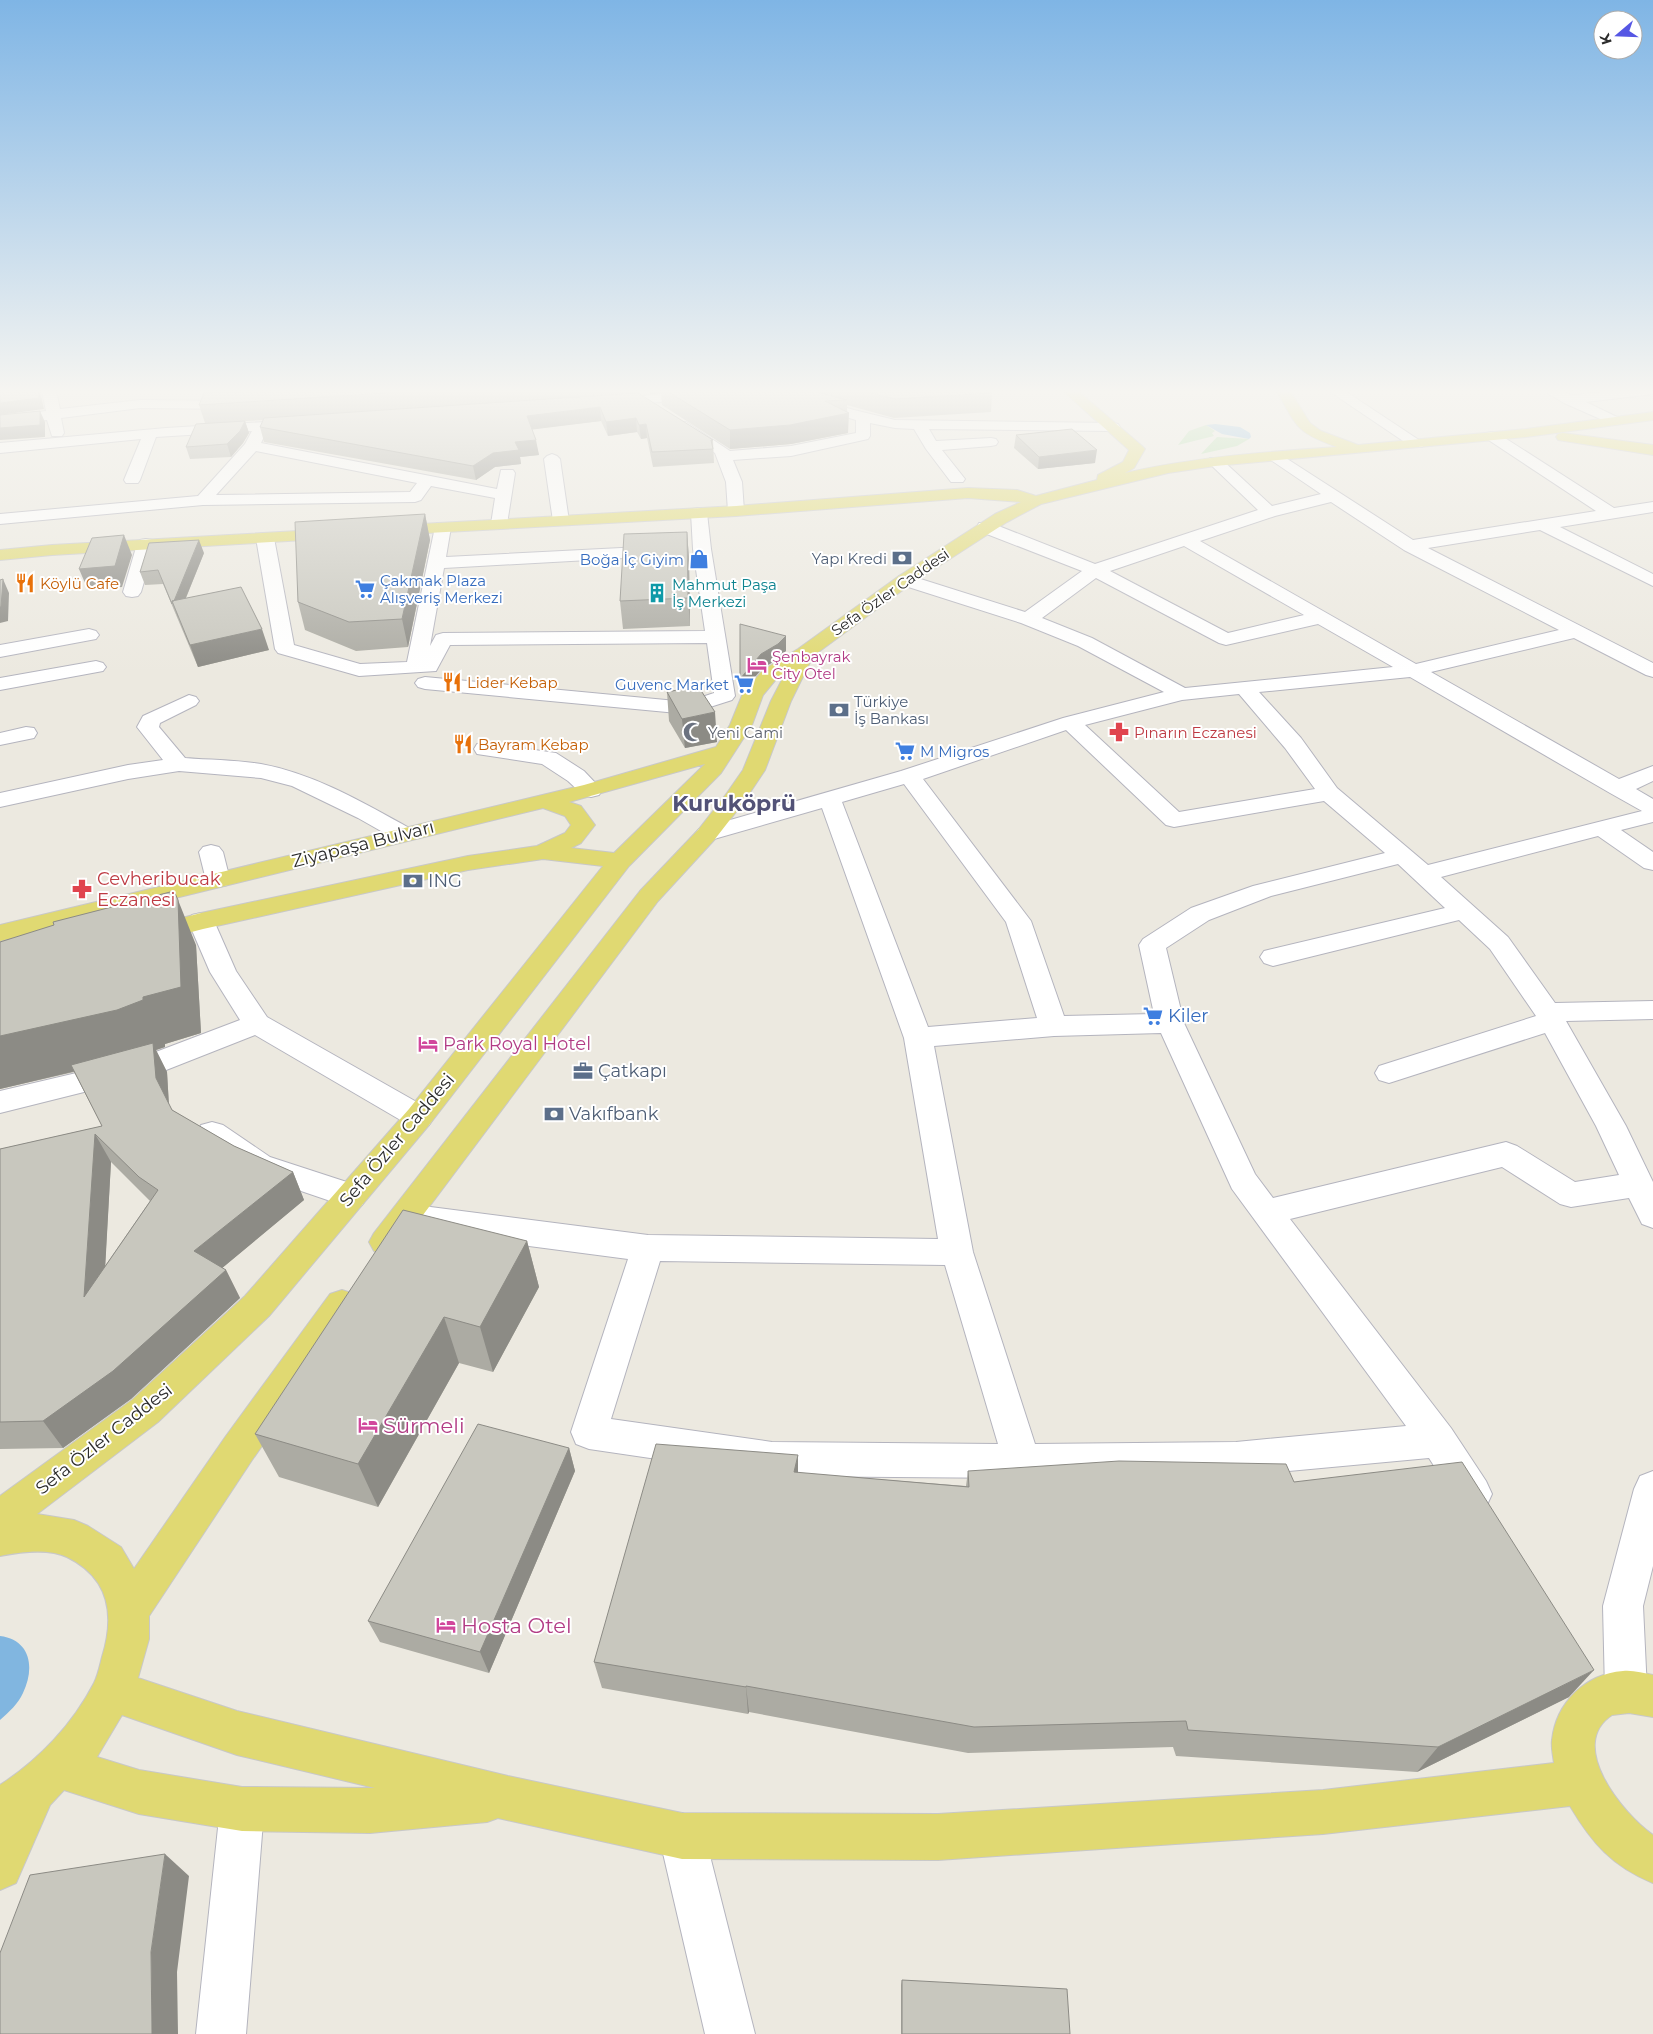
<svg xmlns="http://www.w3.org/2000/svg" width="1653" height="2034" font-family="Montserrat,sans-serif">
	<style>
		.green { fill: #addba4 }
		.water { fill: #81b6e0 }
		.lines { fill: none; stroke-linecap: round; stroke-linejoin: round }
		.minor-casing { stroke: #b4b4be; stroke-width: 2 }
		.major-casing { stroke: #c8c8c8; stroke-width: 2 }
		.minor { fill: #fff; fill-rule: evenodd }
		.major { fill: #e0d972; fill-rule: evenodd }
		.wall { fill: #acaba3; fill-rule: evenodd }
		.shaded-wall { fill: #8c8b85 }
		.building { fill: #c8c7be; stroke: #8c8b85; fill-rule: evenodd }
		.labels { text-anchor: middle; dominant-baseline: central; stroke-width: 4; stroke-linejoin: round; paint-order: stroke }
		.far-service-label { font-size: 15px; fill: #4e5e75; stroke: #fff; text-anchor: end }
		.far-shop-label { font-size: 15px; fill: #366cbe; stroke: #fff; text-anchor: end }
		.far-food-label { font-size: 15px; fill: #c56008; stroke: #fff; text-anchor: start }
		.far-culture-label { font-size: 15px; fill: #0d838f; stroke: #fff; text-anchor: start }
		.far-street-label { font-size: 15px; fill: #2c2c2c; stroke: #fff }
		.far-hotel-label { font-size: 15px; fill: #b23c85; stroke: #fff; text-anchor: start }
		.far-worship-label { font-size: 15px; fill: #5b616d; stroke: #fff; text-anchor: start }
		.far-health-label { font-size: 15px; fill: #be3a42; stroke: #fff; text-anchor: start }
		.street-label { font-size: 18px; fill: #2c2c2c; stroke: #fff }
		.health-label { font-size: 18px; fill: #be3a42; stroke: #fff; text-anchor: start }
		.service-label { font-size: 18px; fill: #4e5e75; stroke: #fff; text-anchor: start }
		.shop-label { font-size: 18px; fill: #366cbe; stroke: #fff; text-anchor: start }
		.hotel-label { font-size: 18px; fill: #b23c85; stroke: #fff; text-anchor: start }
		.near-hotel-label { font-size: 21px; fill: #b23c85; stroke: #fff; text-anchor: start }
		.district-label { font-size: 22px; font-weight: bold; fill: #525277; stroke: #fff }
	</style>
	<rect width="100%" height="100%" fill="#ece9e0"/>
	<!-- green -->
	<path class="green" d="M1206 425 1215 431 1212 433 1214 436 1178 445 1189 431Z
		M1217 437 1249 439 1237 446 1201 454Z"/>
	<!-- water -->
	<path class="water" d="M1215 424 1240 427 1250 433 1251 437 1249 439 1222 434 1206 425Z
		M0 1636C31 1640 35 1668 23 1693 18 1704 9 1712 0 1720Z"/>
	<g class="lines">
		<defs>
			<path id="minor" d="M42 391H56L60 409 140 400 236 401 241 402 243 405 241 408 236 409 140 408 61 418 64 433 62 436H52L47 420 0 425V417L46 411Z
				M692 391H736L729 395 611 407 606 406 604 403 606 400 611 399Z
				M766 391H786L854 410 895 420 1113 423 1118 424 1120 427 1118 430 1113 431 929 429 936 441 991 438 996 439 998 442 996 445 991 446 942 450 965 479 963 482H951L926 449 914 429 895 428 870 423V436L868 439 791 456 733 460 742 482 744 511 742 514H730L728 511 726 482 715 453 676 428 674 425 676 422H686L730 451 791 446 856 433V420L768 394Z
				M1329 391H1345L1425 444 1422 447H1412Z
				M1544 391H1561L1572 395 1616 391H1653V394L1586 402 1619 418 1621 421 1619 424 1614 425 1564 403Z
				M297 420 302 421 304 424 302 427 267 430 261 443 497 489 501 470H513L515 473 507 524 505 528H493L491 524 495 498 431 486 421 500 415 502 203 505 0 524V514L198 496 245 444 252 431 156 437 140 480 138 483H126L124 480 141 439 0 453V443L166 428ZM256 451 417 483 410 492 216 495Z
				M1492 432 1497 433 1614 508 1653 502V512L1560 527 1653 574V586L1540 530 1428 548 1653 663V677L1646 675 1574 638 1431 672 1619 779 1653 766V781L1636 789 1653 799V822L1621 830 1653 852V870L1644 868 1598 836 1441 877 1508 937 1555 1003 1653 1001V1019L1566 1021 1626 1126 1653 1182V1228L1642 1224 1629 1198 1571 1207 1560 1204 1502 1167 1290 1219 1451 1428 1486 1481 1492 1494 1486 1507 1473 1512 1460 1507 1429 1458 1236 1476 1022 1478 772 1476 589 1449 576 1444 571 1432 628 1259 415 1231 404 1227 399 1218 404 1209 415 1205 648 1235 938 1239 904 1038 822 808 707 841 699 839 695 834 699 829 901 771 1063 718 1164 692 1078 646 1021 623 899 584 896 580 899 576 905 575 911 576 1025 612 1082 571 979 531 977 527 979 523H991L1095 564 1258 510 1210 464 1207 461 1210 458H1220L1272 506 1321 494 1265 456 1268 453H1278L1413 540 1596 511 1487 439 1485 436 1487 433ZM1331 502 1404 550 1559 630 1416 664 1200 541 1275 516ZM1184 546 1304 615 1228 633 1110 571ZM1096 578 1219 643 1226 645 1318 624 1393 667 1185 688 1092 638 1042 618ZM1410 677 1610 793 1642 811 1428 865 1337 788 1301 738 1259 692ZM1239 694 1285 748 1315 789 1179 812 1085 725 1182 700ZM1066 730 1166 825 1174 827 1324 801 1385 853 1253 886 1191 908 1143 939 1139 945 1154 1014 1064 1016 1031 921 923 779ZM904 784 1006 922 1037 1018 928 1027 842 802ZM1398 864 1445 908 1264 951 1260 957 1264 963 1273 966 1459 920 1490 949 1536 1016 1379 1066 1375 1073 1379 1080 1389 1083 1545 1033 1596 1126 1619 1175 1575 1182 1517 1146 1506 1142 1273 1198 1255 1174 1184 1023 1166 948 1209 920 1271 896ZM1161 1033 1232 1189 1406 1426 1236 1442 1035 1444 973 1252 934 1046 1054 1036ZM660 1261 945 1265 998 1444 772 1442 611 1419Z
				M552 454 557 456 560 459 569 521 567 525H555L553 521 544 459 547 456Z
				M699 508 705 509 707 513 711 549 735 696 732 700 688 714 425 689 418 687 415 683 418 679 425 677 687 702 714 693 707 643 450 645 436 671 359 676 278 653 275 649 256 538 259 534 265 533 271 534 274 538 294 645 360 664 407 662 435 527 437 523H449L451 527 446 557 661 546 667 547 670 551 667 555 661 556 444 568 430 646 436 635 443 633 705 631 693 549 691 513 693 509Z
				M146 539 152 540 155 544 141 592 138 596 132 597 126 596 123 592 137 544 140 540Z
				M89 629 96 631 99 635 96 639 0 657V645Z
				M96 661 103 663 106 667 103 671 0 690V678Z
				M189 695 196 697 199 701 196 705 160 723 159 727 185 758C210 760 237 760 261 764 315 774 364 803 411 829L415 834 411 839 403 841 395 839 358 818 292 786 261 778 179 771 128 779 0 807V793L128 765 163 760 137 727 143 716Z
				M26 727 34 728 37 733 34 738 0 745V733Z
				M485 743 556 753 584 771 602 790 599 795 591 797 583 795 568 781 542 764 477 754 474 749 477 744Z
				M211 845 219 847 223 852 230 880 227 885 218 887 209 885 206 880 199 852 203 847Z
				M201 913 210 915 214 921 236 971 267 1017 429 1109 434 1117 429 1125 419 1128 409 1125 255 1035 156 1074 0 1113V1091L140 1058 240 1020 210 972 188 921 192 915Z
				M212 1122 223 1125 270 1157 362 1187 367 1196 362 1205 351 1208 248 1173 201 1141 197 1133 201 1125Z
				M1653 1471V1566L1643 1606 1647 1691 1641 1706 1626 1712 1611 1706 1605 1691 1603 1606 1634 1489 1640 1476Z
				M242 1787 258 1793 264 1809 246 2034H196L220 1809 226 1793Z
				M682 1813 698 1820 705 1836 755 2034H705L659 1836 666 1820Z"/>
			<path id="major" d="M1063 391H1078L1142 446 1145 449 1134 468 1125 473C1195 457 1265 452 1337 447 1296 432 1298 428 1277 392L1278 391H1290L1310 423 1321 431 1358 445 1526 429 1653 412V420L1526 437 1215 466 1168 473 1041 504 1007 522 911 584 813 656 791 701 765 770 743 803 715 839 658 901 396 1251 385 1255 374 1251 369 1242 374 1233 640 891 699 829 727 793 743 770 771 701 785 674 777 678 763 695 752 725 721 773 629 866 429 1125 269 1316 158 1422 37 1514 74 1520 88 1526 121 1547 134 1569 226 1436 330 1294 342 1290 354 1294 359 1304 354 1314 252 1460 149 1616V1639L138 1678 237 1711 508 1776 682 1813 938 1814 1323 1790 1554 1763C1553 1756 1551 1747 1552 1740 1556 1703 1585 1674 1623 1671 1633 1670 1643 1673 1653 1675V1717L1629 1713 1612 1715C1566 1745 1623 1814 1653 1835V1883C1612 1866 1592 1843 1570 1806L1323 1834 938 1860 682 1859 498 1818 487 1822 370 1833 242 1831 139 1814 64 1790 50 1805 16 1883 0 1890V1785C39 1760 73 1724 94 1683 98 1675 100 1665 102 1657 115 1615 110 1578 67 1557 48 1548 20 1552 0 1556V1496L132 1400 245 1296 409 1109 603 866 543 859 468 870 203 929 153 942 144 940 140 934 144 928 201 913 468 856 537 846 565 833 571 825 565 816 543 808 0 941V925L584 785 716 747 730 725 743 693 763 670 798 649 899 576 995 514 1021 502 968 498 736 516 391 535 385 534 383 530 385 526 736 506 968 488 1017 490 1036 496 1097 480 1098 475 1123 462 1129 450ZM705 764 614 853 571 848 581 843 595 825 581 806 569 802ZM122 1715 237 1755 375 1788 242 1787 139 1770 97 1757Z
				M1563 433 1653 445V455L1558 440 1556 437 1558 434Z
				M333 529 339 530 341 534 339 538 52 555 0 560V550L52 545Z"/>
		</defs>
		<!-- minor casing -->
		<use href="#minor" class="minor-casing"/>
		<!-- major casing -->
		<use href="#major" class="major-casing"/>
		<!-- minor -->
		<use href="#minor" class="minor"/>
		<!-- major -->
		<use href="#major" class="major"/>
	</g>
	<!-- wall -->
	<path class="wall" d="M257 391H635L634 393 713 440 714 463 653 467 647 438 641 439 637 432 608 436 601 421 532 429 539 455 520 457 521 464 495 467 476 480 264 442 260 427 263 420 245 421 249 433 243 443 231 457 190 459 186 447 205 423 199 405Z
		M647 391H986L992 393 991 412 894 418 847 405 848 433 791 444 730 449 662 405 661 393 650 394Z
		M1016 435 1095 463 1038 469 1014 448Z
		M425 514 430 540 408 647 356 651 305 630 298 602Z
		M687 532 689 558 690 626 623 629 620 601Z
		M204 553 186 598 269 650 198 667 163 584 145 585 140 572Z
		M667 692 717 742 685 748 669 721Z
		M0 942 196 945 201 1033 165 1044V1047L156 1050 167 1072 169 1105 172 1110 234 1146 293 1172 304 1200 222 1268 226 1270 240 1298 131 1399 63 1448 0 1449V1149L102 1126 74 1072 0 1089ZM111 1162 150 1201 105 1266Z
		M527 1241 539 1287 493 1372 459 1363 378 1507 279 1477 255 1434Z
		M569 1448 575 1471 489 1673 380 1642 368 1621Z
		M798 1455V1473L966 1486 968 1471 1294 1482 1569 1697 1417 1772 1176 1756 1173 1747 968 1753 749 1712 748 1714 602 1688 594 1662Z
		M902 1980 1070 2034H901V1985Z"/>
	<!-- shaded-wall -->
	<path class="shaded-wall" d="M38 391H41H40L44 409 0 415V403Z
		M650 391H661V393L650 394Z
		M600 407 601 421 529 430 527 416Z
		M40 411 45 422V437L0 440V428Z
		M849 413 848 433 791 444 730 449V430Z
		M636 418 637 432 608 436 606 422Z
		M245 421 249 433 243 443 231 457 227 444Z
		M646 424 647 438 641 439 639 425Z
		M536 440 539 455 520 457 521 464 495 467 476 480 473 466 493 453 515 442Z
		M1097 450 1095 463 1038 469 1039 457Z
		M425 514 430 540 408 647 402 619Z
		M687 532 689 558 690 626 688 598Z
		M124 535 132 555 122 587 88 590 79 569Z
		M199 540 204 553 178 617 173 604Z
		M3 579 9 593 8 621 0 623V607Z
		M262 629 269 650 198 667 190 645Z
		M786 636V651L778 659 762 669 741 693 740 679 761 654Z
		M715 712 717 742 685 748 682 719Z
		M178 900 196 945 201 1033 165 1044V1047L156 1050 167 1072 169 1107 139 1056 0 1089V1036L143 997Z
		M95 1134 111 1162 102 1325 84 1297Z
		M293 1172 304 1200 209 1279 194 1251Z
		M527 1241 539 1287 493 1372 480 1327Z
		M226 1270 240 1298 131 1399 63 1448 43 1421Z
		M444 1317 459 1363 378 1507 358 1464Z
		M569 1448 575 1471 489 1673 480 1652Z
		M798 1455V1485L794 1472Z
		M1594 1670 1569 1697 1417 1772 1438 1747Z
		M746 1686 749 1712 748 1714 746 1687Z
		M165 1854 189 1876 177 1972 178 2034H152L151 1952Z"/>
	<!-- building -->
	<path class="building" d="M0 391H38L39 398 0 403Z
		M258 391H418L199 405 204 393Z
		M667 391H813L847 400 825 401 849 413 790 425 730 430Z
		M862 391H986L992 393 895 399Z
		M638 393 713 440H711L713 449 652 452 646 424 639 425 636 418 606 422 600 407 527 416 536 440 515 442 519 450 493 453 473 466 260 427 264 418Z
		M40 411V425L0 428V415Z
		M245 421 240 431 227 444 186 447 196 424Z
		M1072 429 1097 450 1039 457 1016 435Z
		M425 514 402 619 349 622 298 602 295 522Z
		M687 532 688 598 620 601 624 534Z
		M124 535 115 566 79 569 92 538Z
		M199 540 174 601H172V604L158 570 140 572 149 543Z
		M3 579 1 607H0V580Z
		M241 587 262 629 190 645 172 601Z
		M740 624 786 636 778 644 761 654 740 679Z
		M698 686 715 712 682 719 667 692Z
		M174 891 178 900 181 987 143 997V1000L117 1010 0 1036V942L54 925 53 922Z
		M153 1043 156 1078 172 1110 234 1146 293 1172 194 1251 226 1270 113 1371 43 1421 0 1422V1149L102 1126 71 1065ZM95 1134 139 1177 158 1190 84 1297Z
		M403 1210 527 1241 480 1327 444 1317 358 1464 255 1434Z
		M478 1424 569 1448 480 1652 368 1621Z
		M656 1444 798 1455 794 1472 969 1487 968 1471 1119 1461 1286 1464 1294 1482 1462 1462 1594 1670 1438 1747 1188 1730 1186 1721 974 1727 746 1686V1687L594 1662Z
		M165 1854 151 1952 152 2034H0V1953L30 1875Z
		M902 1980 1067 1989 1070 2034H902Z"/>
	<!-- sky -->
	<linearGradient id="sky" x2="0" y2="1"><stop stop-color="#7fb5e5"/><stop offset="0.58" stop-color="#f6f5f1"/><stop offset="1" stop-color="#f6f5f1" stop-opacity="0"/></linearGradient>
	<rect width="1653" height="675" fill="url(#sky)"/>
	<!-- icons -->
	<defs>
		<symbol id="bank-bare" viewBox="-9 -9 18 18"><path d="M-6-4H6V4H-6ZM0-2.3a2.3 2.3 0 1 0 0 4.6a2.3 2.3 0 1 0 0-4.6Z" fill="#5c6f8a" stroke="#fff" stroke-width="2.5" paint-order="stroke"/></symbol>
		<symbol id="shop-bare" viewBox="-9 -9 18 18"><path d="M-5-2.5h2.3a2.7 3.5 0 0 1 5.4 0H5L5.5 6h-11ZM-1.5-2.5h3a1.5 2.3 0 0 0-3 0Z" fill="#3f7fe0" stroke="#fff" stroke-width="2.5" paint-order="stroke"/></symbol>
		<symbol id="restaurant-bare" viewBox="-9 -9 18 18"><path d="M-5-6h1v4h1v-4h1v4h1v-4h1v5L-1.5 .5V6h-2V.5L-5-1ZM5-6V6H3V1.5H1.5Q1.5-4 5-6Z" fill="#e8710a" stroke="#fff" stroke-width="2.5" paint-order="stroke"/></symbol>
		<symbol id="supermarket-bare" viewBox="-9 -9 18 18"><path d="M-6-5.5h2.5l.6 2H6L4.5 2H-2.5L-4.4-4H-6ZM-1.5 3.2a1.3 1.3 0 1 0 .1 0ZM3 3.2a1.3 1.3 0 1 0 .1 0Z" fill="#3f7fe0" stroke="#fff" stroke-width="2.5" paint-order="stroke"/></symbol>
		<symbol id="building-bare" viewBox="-9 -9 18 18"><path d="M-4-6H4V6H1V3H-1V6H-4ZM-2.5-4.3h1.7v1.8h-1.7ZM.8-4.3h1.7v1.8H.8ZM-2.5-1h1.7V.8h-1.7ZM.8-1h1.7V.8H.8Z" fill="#0f9aa8" stroke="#fff" stroke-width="2.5" paint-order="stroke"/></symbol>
		<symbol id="hotel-bare" viewBox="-9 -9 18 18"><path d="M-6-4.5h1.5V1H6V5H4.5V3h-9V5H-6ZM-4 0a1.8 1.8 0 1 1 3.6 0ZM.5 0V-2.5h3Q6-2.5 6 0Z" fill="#d1479c" stroke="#fff" stroke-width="2.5" paint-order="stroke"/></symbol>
		<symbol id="mosque-bare" viewBox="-9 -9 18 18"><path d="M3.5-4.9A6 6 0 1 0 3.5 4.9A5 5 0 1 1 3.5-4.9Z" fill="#6b7280" stroke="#fff" stroke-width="2.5" paint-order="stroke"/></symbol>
		<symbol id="pharmacy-bare" viewBox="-9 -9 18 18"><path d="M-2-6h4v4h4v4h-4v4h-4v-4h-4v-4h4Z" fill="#e0444e" stroke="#fff" stroke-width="2.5" paint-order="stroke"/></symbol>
		<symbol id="office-bare" viewBox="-9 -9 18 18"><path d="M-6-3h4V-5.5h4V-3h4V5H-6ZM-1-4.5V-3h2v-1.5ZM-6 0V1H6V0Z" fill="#5c6f8a" stroke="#fff" stroke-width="2.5" paint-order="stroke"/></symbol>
	</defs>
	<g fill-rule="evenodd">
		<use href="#bank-bare" x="888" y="544" width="28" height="28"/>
		<use href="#shop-bare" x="685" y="545" width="28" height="28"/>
		<use href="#restaurant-bare" x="11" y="569" width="28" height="28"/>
		<use href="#supermarket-bare" x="351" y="575" width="28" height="28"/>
		<use href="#building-bare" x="643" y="579" width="28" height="28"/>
		<use href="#hotel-bare" x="743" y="651" width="28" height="28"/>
		<use href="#restaurant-bare" x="438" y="668" width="28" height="28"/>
		<use href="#supermarket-bare" x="730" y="670" width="28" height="28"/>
		<use href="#bank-bare" x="825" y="696" width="28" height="28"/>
		<use href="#mosque-bare" x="679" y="718" width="28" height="28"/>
		<use href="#pharmacy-bare" x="1105" y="718" width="28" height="28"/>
		<use href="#restaurant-bare" x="449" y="730" width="28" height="28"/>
		<use href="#supermarket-bare" x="891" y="737" width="28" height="28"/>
		<use href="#bank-bare" x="399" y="867" width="28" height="28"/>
		<use href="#pharmacy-bare" x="68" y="875" width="28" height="28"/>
		<use href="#supermarket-bare" x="1139" y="1002" width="28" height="28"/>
		<use href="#hotel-bare" x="414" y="1030" width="28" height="28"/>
		<use href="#office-bare" x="569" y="1057" width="28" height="28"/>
		<use href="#bank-bare" x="540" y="1100" width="28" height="28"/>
		<use href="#hotel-bare" x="354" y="1411" width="28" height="28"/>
		<use href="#hotel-bare" x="432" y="1611" width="28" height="28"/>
	</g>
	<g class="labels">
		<!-- far-service labels -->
		<g class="far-service-label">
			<text x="887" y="558">Yapı Kredi</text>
			<text x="854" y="701" text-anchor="start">Türkiye<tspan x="854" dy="17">İş Bankası</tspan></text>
		</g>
		<!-- far-shop labels -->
		<g class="far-shop-label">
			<text x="684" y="559">Boğa İç Giyim</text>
			<text x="380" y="580" text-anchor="start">Çakmak Plaza<tspan x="380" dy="17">Alışveriş Merkezi</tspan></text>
			<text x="729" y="684">Guvenc Market</text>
			<text x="920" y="751" text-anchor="start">M Migros</text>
		</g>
		<!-- far-food labels -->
		<g class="far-food-label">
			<text x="40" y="583">Köylü Cafe</text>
			<text x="467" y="682">Lider Kebap</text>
			<text x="478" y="744">Bayram Kebap</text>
		</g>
		<!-- far-culture labels -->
		<g class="far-culture-label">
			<text x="672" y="584">Mahmut Paşa<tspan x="672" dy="17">İş Merkezi</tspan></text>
		</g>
		<!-- far-street labels -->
		<g class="far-street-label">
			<text transform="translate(890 592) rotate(-35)">Sefa Özler Caddesi</text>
		</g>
		<!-- far-hotel labels -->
		<g class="far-hotel-label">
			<text x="772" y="656">Şenbayrak<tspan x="772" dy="17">City Otel</tspan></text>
		</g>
		<!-- far-worship labels -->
		<g class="far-worship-label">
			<text x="708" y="732">Yeni Cami</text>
		</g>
		<!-- far-health labels -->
		<g class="far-health-label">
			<text x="1134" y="732">Pınarın Eczanesi</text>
		</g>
		<!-- street labels -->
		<g class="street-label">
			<text transform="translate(363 844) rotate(-14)">Ziyapaşa Bulvarı</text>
			<text transform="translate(397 1140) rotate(-50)">Sefa Özler Caddesi</text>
			<text transform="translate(104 1439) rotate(-38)">Sefa Özler Caddesi</text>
		</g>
		<!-- health labels -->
		<g class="health-label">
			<text x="97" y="879">Cevheribucak<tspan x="97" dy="21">Eczanesi</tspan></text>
		</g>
		<!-- service labels -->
		<g class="service-label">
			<text x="428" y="881">ING</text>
			<text x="598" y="1071">Çatkapı</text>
			<text x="569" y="1114">Vakıfbank</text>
		</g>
		<!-- shop labels -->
		<g class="shop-label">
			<text x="1168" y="1016">Kiler</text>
		</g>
		<!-- hotel labels -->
		<g class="hotel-label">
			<text x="443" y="1044">Park Royal Hotel</text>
		</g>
		<!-- near-hotel labels -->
		<g class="near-hotel-label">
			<text x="383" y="1425">Sürmeli</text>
			<text x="461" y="1625">Hosta Otel</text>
		</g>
		<!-- district labels -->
		<g class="district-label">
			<text x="734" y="803">Kuruköprü</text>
		</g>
	</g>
	<!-- north arrow -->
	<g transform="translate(1618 35) rotate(251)"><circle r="24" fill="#ffffff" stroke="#ababab"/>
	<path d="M0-4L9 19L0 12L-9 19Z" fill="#5657e4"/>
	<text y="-8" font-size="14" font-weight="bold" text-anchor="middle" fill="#2c2c2c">K</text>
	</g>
</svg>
